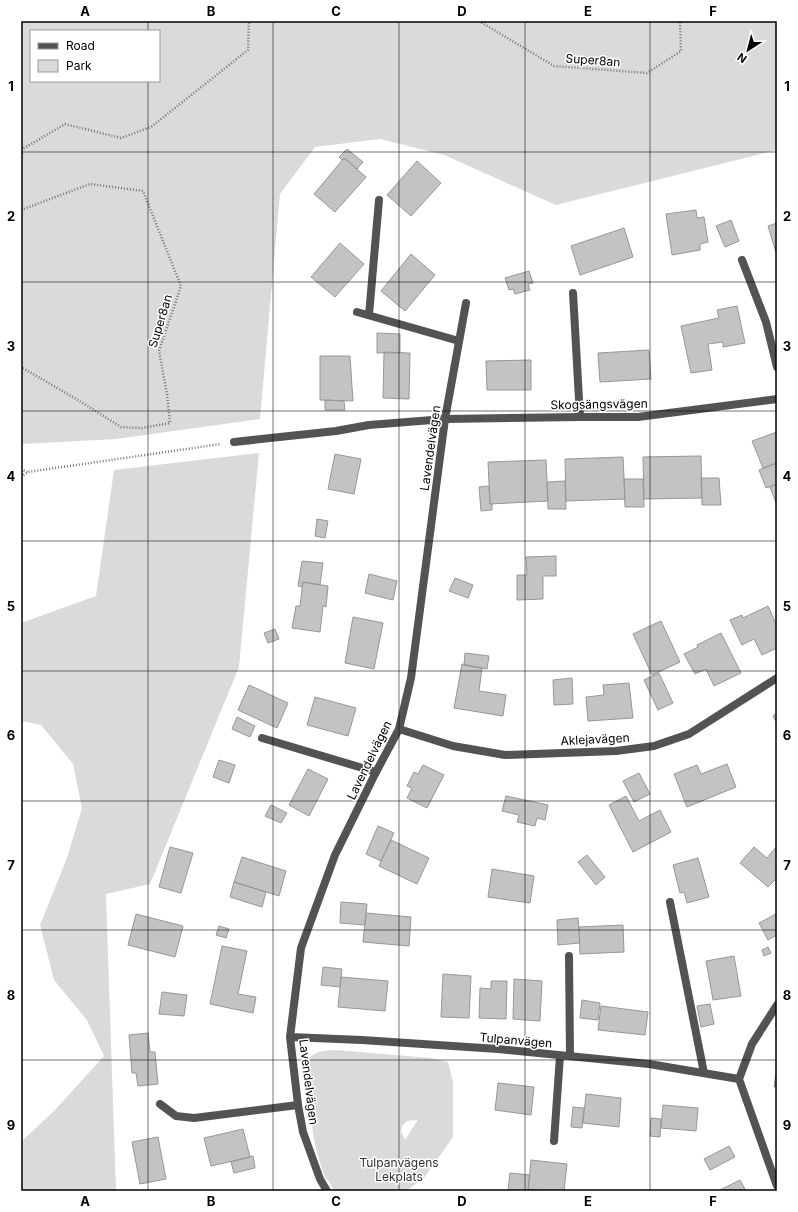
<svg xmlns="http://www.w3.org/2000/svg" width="798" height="1212" font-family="Inter,sans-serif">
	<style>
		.green { fill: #dadada; fill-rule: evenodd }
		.building { fill: #c3c3c3; stroke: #979797 }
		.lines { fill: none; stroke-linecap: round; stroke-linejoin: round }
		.path { stroke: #757575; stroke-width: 2.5; stroke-dasharray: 1 2; stroke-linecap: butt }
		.service { stroke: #535353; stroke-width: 8 }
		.minor { stroke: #535353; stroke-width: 8 }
		.grid { fill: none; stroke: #000; stroke-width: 1; stroke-opacity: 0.55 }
		.labels { text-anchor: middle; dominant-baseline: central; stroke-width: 3; stroke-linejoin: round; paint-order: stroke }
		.street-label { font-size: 12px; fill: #000; stroke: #fff }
		.park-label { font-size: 12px; fill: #313131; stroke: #fff }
		.neatline { fill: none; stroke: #000; stroke-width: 1.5 }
		.grid-label { font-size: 13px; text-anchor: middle; font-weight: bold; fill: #000 }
	</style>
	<rect width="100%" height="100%" fill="#fff"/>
	<!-- green -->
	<path class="green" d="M21 21H777V150L556 205 444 155 380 139 315 147 280 194 260 419 116 439 21 444ZM31 31H159V81H31Z
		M259 453 239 667 150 884 106 894 116 1191H21V1142L55 1110 104 1056 87 1020 54 980 40 925 67 858 82 808 73 764 41 725 21 721V623L96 596 114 470Z
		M336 1050 430 1058 448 1062 453 1082V1137L424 1178 406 1191H334L328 1180 326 1179C311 1144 310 1107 306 1069V1061C317 1050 321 1051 336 1050ZM417 1120V1121L405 1140 401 1131 402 1126 407 1121Z"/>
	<!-- building -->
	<path class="building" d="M347 149 363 162 357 169 344 158 342 160 339 157Z
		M344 158 366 177 335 212 314 194Z
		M417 161 441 183 411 216 387 195Z
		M696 210 697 218 704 217 708 242 700 244V250L672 255 666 214Z
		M731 220 739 241 725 247 716 226Z
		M777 223V256L768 226Z
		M624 228 633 257 580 275 571 246Z
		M340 243 364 264 335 297 311 277Z
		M411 254 435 275 405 311 381 291Z
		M529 271 533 283 528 284 530 290 515 294 513 289 509 290 505 278Z
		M737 306 745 343 723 347V342L708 344 712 370 691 373 681 326 719 318 717 310Z
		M377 333 400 334V353H377Z
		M649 350 651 379 600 382 598 353Z
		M384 352 410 353 409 399 383 398Z
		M320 356H350L353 401 320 400Z
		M531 360V390H487L486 361Z
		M325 400 344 401 345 410H325Z
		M777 432V463L763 468 752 441Z
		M335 454 361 459 354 494 328 489Z
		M701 456 702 498 644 499 643 457Z
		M623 457 625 499 566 501 565 459Z
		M546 460 548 501 490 504 488 462Z
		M777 463V484L766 488 759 470Z
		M701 478H719L721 505H702Z
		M624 479H643L644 507H625Z
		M565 481 566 509H548L547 482Z
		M777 484V505L770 487Z
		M489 486 490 504H492V510L481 511 479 487Z
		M317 519 328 521 325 538 315 536Z
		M556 556V576H543V599L517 600V575H527L526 557Z
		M302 561 323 563 320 585 303 582 302 587 298 586Z
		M369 574 397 581 393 600 365 593Z
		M455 578 473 585 468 598 449 591Z
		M303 582 328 586 326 607 323 606 320 632 292 628 296 606H300Z
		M768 606 777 626V648L762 655 754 639 742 645 730 620 742 615 743 618Z
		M353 617 383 623 374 669 345 663Z
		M661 621 680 662 652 675 633 634Z
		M275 629 279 639 268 643 264 633Z
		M721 633 741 673 714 686 706 669 695 674 684 654 698 647 697 645Z
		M465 653 489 656 487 669 464 665Z
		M462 664 482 668 479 691 506 695 503 716 454 708Z
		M659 673 673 703 658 710 644 680Z
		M572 678 573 704 554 705 553 680Z
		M629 683 633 718 588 721 586 697 604 695 603 685Z
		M249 685 288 703 277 728 238 710Z
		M315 697 356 708 348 736 307 725Z
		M777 713V723L773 716Z
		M237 717 255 726 250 737 232 729Z
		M219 760 235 765 229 783 213 777Z
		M727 764 736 787 687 807 674 774 697 765 701 774Z
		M423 765 444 775 427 808 407 798 412 788 407 786 414 772 418 774Z
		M308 769 328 779 309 816 289 805Z
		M639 773 650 794 634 802 623 781Z
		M506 796 548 805 545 820 537 818 535 826 517 822 519 815 502 811Z
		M626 796 639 821 660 810 671 832 633 852 609 805Z
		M271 805 287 813 281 823 265 816Z
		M378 826 394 833 381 861 366 854Z
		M391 840 429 858 417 884 379 866Z
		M777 846V878L768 887 740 863 754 847 767 858Z
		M170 847 193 853 181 893 159 887Z
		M587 855 605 877 596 885 578 862Z
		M242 857 286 871 279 896 234 882Z
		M698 858 709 897 687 903 684 892 680 893 673 865Z
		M492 869 534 876 530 903 488 897Z
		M234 882 266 892 262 907 230 897Z
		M341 902 367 904 365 925 340 923Z
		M366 913 411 917 409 946 363 942Z
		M136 914 183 926 175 957 128 945Z
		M776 914 777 916V935L768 940 759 923Z
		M578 918 580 943 558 945 557 920Z
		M623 925 624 952 580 954 579 927Z
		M219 926 229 929 226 938 216 935Z
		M222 946 247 951 238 994 256 997 253 1013 210 1004Z
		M768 947 771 953 764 956 762 950Z
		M734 956 741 996 713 1000 706 961Z
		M323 967 342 969 340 987 321 985Z
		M443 974 471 976 469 1018 441 1017Z
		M341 977 388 981 385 1011 338 1007Z
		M514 979 542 981 540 1021 513 1019Z
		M491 981H507L506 1019 479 1018 480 988 491 989Z
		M162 992 187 995 184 1016 159 1014Z
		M582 1000 600 1003 598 1020 580 1018Z
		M710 1004 714 1024 701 1027 697 1006Z
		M601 1006 648 1012 645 1035 598 1030Z
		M148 1033 150 1052H155L158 1084 138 1086 136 1073H132L129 1035Z
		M777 1066V1087H774Z
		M498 1083 534 1087 531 1115 495 1110Z
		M586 1094 621 1098 619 1127 583 1123Z
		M663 1105 698 1108 696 1131 661 1128Z
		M573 1107 584 1108 582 1128 571 1127Z
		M651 1118 661 1119 660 1137 650 1136Z
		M243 1129 250 1157 211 1166 204 1138Z
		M158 1137 166 1179 140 1184 132 1142Z
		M729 1146 735 1157 710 1170 704 1159Z
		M253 1156 255 1168 234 1173 231 1162Z
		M531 1160 567 1164 564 1191H546L528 1189Z
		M510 1173 530 1175 528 1191H508Z
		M740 1180 746 1191H718Z"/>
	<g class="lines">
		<!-- path -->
		<path class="path" d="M479 21 554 66 647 73 681 51 680 21
			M21 150 65 124 121 138 151 127 248 50 249 21
			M21 210 90 184 143 191 181 286 159 351 167 394 170 423 142 428 121 427 78 400 21 367
			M21 469 27 472
			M21 477 28 472 221 444"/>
		<!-- service -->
		<path class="service" d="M742 260 766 322 777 367
			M573 293 580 417
			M357 312 459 341
			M369 315 379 200
			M234 442 336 431 369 425 445 419
			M262 738 376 772
			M670 902 704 1073
			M569 956 570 1056
			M160 1104 176 1116 194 1118 298 1105
			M554 1141 560 1056"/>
		<!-- minor -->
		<path class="minor" d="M445 419 580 417H638L777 399
			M399 729 453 746 505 755 616 751 654 746 689 734 777 678
			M777 1005 752 1044 739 1079 777 1186
			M290 1037 362 1040 498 1049 649 1064 739 1079
			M327 1191 320 1179 303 1132 298 1105 290 1037 301 948 335 855 376 772 399 729 411 678 445 419 466 303"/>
	</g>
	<!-- grid -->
	<path class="grid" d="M148 21V31M273 21V1191M399 21V1191M525 21V1191M650 21V1191M148 81V1191M21 152H777M21 282H777M21 411H777M21 541H777M21 671H777M21 801H777M21 930H777M21 1060H777"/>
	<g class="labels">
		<!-- street labels -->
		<g class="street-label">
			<text transform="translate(593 60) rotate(4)">Super8an</text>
			<text transform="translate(160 321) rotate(-73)">Super8an</text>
			<text transform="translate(599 404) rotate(-1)">Skogsängsvägen</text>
			<text transform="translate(430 448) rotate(-82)">Lavendelvägen</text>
			<text transform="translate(595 739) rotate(-3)">Aklejavägen</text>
			<text transform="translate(369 760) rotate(-64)">Lavendelvägen</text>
			<text transform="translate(516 1040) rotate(5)">Tulpanvägen</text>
			<text transform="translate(309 1082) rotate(83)">Lavendelvägen</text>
		</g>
		<!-- park labels -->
		<g class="park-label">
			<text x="399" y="1162">Tulpanvägens<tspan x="399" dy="14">Lekplats</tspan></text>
		</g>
	</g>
	<!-- border -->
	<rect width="798" height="1212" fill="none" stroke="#ffffff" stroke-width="44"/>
	<!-- legend -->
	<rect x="30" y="30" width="130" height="52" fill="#ffffff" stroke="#999999"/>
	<rect x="38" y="43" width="20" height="6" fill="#535353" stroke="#999999"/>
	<text x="66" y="50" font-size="12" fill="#000000">Road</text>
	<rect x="38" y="60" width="20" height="12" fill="#dadada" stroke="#999999"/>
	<text x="66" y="70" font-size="12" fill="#000000">Park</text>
	<!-- north arrow -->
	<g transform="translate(748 50) rotate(216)" stroke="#ffffff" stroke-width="3" paint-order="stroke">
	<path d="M0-3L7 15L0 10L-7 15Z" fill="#000000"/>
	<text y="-6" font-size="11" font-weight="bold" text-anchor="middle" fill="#000000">N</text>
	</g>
	<rect x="22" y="22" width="754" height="1168" class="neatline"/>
	<g class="grid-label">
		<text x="85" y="16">A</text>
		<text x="211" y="16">B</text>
		<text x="336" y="16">C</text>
		<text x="462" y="16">D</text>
		<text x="588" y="16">E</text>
		<text x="713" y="16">F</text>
		<text x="11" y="91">1</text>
		<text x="787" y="91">1</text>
		<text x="11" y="221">2</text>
		<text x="787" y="221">2</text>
		<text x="11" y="351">3</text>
		<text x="787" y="351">3</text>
		<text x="11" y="481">4</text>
		<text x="787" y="481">4</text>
		<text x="11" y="611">5</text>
		<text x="787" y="611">5</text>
		<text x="11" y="740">6</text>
		<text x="787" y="740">6</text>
		<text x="11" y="870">7</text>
		<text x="787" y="870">7</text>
		<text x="11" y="1000">8</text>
		<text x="787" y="1000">8</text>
		<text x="11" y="1130">9</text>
		<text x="787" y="1130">9</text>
		<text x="85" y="1206">A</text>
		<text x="211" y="1206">B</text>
		<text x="336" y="1206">C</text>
		<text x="462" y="1206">D</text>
		<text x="588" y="1206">E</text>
		<text x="713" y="1206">F</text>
	</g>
</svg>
